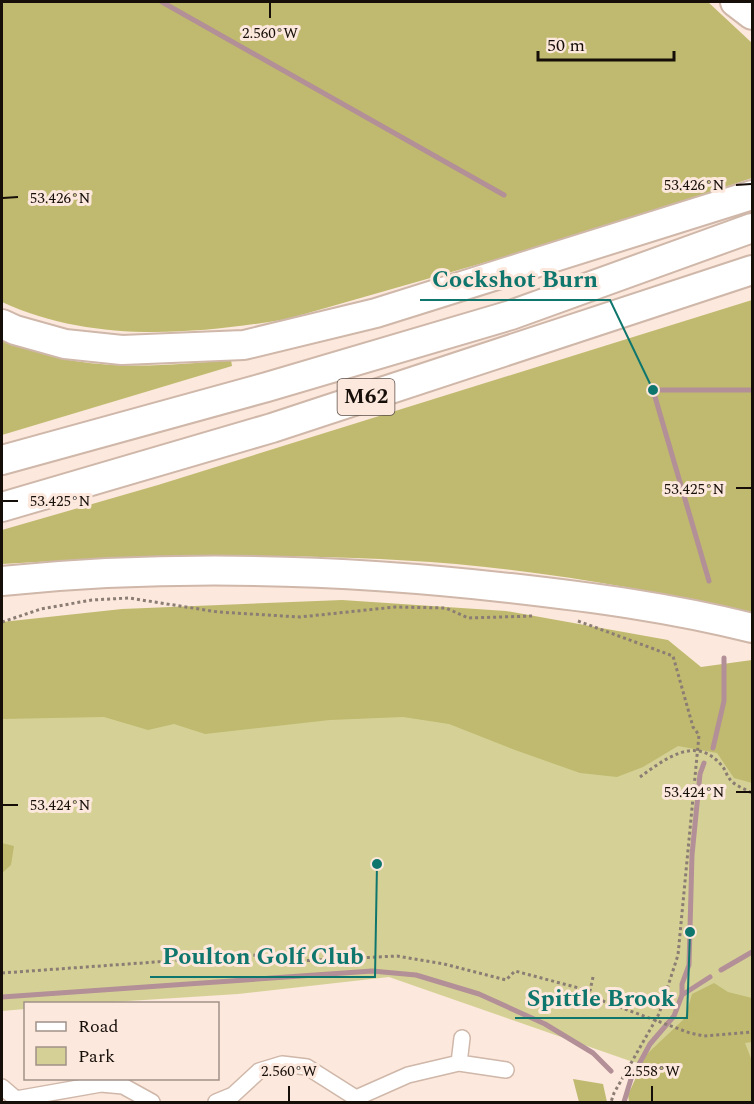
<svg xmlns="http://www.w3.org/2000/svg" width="754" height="1104" font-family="Spectral,serif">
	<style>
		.green { fill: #d5d196 }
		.forest { fill: #bfba6f }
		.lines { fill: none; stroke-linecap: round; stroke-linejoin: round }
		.stream { stroke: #b38f97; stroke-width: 5 }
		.street-casing { stroke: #cfb7a9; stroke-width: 18 }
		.highway-casing { stroke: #cfb7a9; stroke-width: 32 }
		.path { stroke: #8b7d74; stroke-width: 3; stroke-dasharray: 3 3; stroke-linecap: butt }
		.street { stroke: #fff; stroke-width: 15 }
		.highway { stroke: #fff; stroke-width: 28 }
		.ticks { fill: none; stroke: #160e09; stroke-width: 2 }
		.labels { text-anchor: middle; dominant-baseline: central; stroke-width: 6; stroke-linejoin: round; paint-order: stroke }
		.shield { fill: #fce8dc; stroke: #5b4f48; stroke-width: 1.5 }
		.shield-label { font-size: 21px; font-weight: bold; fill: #160e09 }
		.ticks-label { font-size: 15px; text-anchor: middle; fill: #160e09; stroke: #fce8dc; stroke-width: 6; stroke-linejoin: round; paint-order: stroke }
		.leader { fill: none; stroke: #0f766e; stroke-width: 2 }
		.callout-dot { fill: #0f766e; stroke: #fce8dc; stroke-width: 2 }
		.callout-label { font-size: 24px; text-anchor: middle; font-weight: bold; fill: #0f766e; stroke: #fce8dc; stroke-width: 6; stroke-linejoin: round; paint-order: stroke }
	</style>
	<rect width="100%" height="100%" fill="#fce8dc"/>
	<!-- green -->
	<path class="green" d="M338 672 752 750V1079L633 1062 389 977 238 994 81 1004H26L25 1009 2 1011V681Z"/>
	<!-- forest -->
	<path class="forest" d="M2 2H708L752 43V178L591 232 287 319C192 335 91 343 2 302Z
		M752 300V612C655 591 556 573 456 564 305 552 153 555 2 564V530L158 485Z
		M2 339C22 346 42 354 64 359 118 370 176 365 231 360L232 366 2 435Z
		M342 600 506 611 668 640 701 667 752 660V783L734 778 717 753 678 746 643 767 617 777 580 773 515 750 449 724 403 717 330 720 205 734 174 724 148 730 104 717 2 719V622L122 609Z
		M2 843 14 846 11 865 2 873Z
		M714 983 728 992 752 998V1042L745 1043 752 1061V1102H629L628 1095 646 1055 685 1018 692 994Z
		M573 1079 603 1084 607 1102H579Z"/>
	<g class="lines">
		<!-- stream -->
		<path class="stream" d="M162 2 504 195
			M709 581 653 390H752
			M713 748 724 701V658
			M721 970 752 952
			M682 995 710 977
			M2 997 372 971 416 975 479 994 545 1024 593 1053 611 1071
			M624 1102 631 1079 650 1044 674 1016 682 995V984L689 965 692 855 700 774 704 763"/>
		<defs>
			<path id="street" d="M462 1038 459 1063 506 1070
				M2 1087 16 1099 17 1102
				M16 1099 101 1084 123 1086 152 1102
				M216 1102 233 1095 259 1071 282 1064 307 1067 356 1098
				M355 1102 356 1098 408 1075 459 1063"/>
			<path id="highway" d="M735 2 752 15
				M2 324 15 330 65 344 122 350 244 345 376 313 752 195
				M2 460 267 387 511 315 752 228
				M2 507 272 428 752 270
				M2 581C170 564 342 569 510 588 591 597 673 608 752 628"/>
		</defs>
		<!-- street casing -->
		<use href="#street" class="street-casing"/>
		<!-- highway casing -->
		<use href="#highway" class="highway-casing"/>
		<!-- path -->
		<path class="path" d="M578 621 673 656 693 727 699 735 678 955 659 1014 614 1093 611 1102
			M2 622 41 609 92 600 129 598 218 612 300 617 395 607 446 608 468 618 533 616
			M640 777C665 759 696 734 722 766 725 769 726 774 729 778 733 785 745 789 752 793
			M2 973 253 955 299 961 397 956 444 964 506 980 515 971 590 991
			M593 977 590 991 603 1001 690 1033 704 1036 752 1032"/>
		<!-- street -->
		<use href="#street" class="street"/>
		<!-- highway -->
		<use href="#highway" class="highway"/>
	</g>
	<!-- ticks -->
	<path class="ticks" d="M270 3V18M736 185 751 184M3 198 18 197M736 488H751M3 501H18M736 792H751M3 805H18M289 1086V1101M652 1086V1101"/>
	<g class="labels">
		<!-- shield labels -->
		<rect class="shield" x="337.5" y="379" width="57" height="36" rx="4.5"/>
		<g class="shield-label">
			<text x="366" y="397">M62</text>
		</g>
	</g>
	<g class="ticks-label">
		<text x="270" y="38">2.560°W</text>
		<text x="694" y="190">53.426°N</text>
		<text x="60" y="203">53.426°N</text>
		<text x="694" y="494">53.425°N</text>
		<text x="60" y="506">53.425°N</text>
		<text x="694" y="797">53.424°N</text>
		<text x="60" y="810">53.424°N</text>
		<text x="289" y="1076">2.560°W</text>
		<text x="652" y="1076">2.558°W</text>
	</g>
	<!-- callouts -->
	<path class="leader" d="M653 390L610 300H420M377 864L375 977H150M690 932L687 1018H515"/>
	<g class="callout-dot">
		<circle cx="653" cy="390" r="6"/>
		<circle cx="377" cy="864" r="6"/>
		<circle cx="690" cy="932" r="6"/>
	</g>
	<g class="callout-label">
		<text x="515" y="287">Cockshot Burn</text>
		<text x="263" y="964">Poulton Golf Club</text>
		<text x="601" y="1006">Spittle Brook</text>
	</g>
	<!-- border -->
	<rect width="754" height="1104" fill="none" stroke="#160e09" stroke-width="6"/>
	<!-- legend -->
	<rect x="24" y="1002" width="195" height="78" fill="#fce8dc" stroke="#a09188" stroke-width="1.5"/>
	<rect x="36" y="1022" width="30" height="9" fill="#ffffff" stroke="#a09188" stroke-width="1.5"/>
	<text x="78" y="1032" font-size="18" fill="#160e09">Road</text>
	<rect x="36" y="1047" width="30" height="18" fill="#d5d196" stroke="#a09188" stroke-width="1.5"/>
	<text x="78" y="1062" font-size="18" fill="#160e09">Park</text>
	<!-- scale -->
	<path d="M538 51v9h136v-9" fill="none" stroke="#160e09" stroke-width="3"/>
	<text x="547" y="51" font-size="18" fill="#160e09" stroke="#fce8dc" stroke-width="4.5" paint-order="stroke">50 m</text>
</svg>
